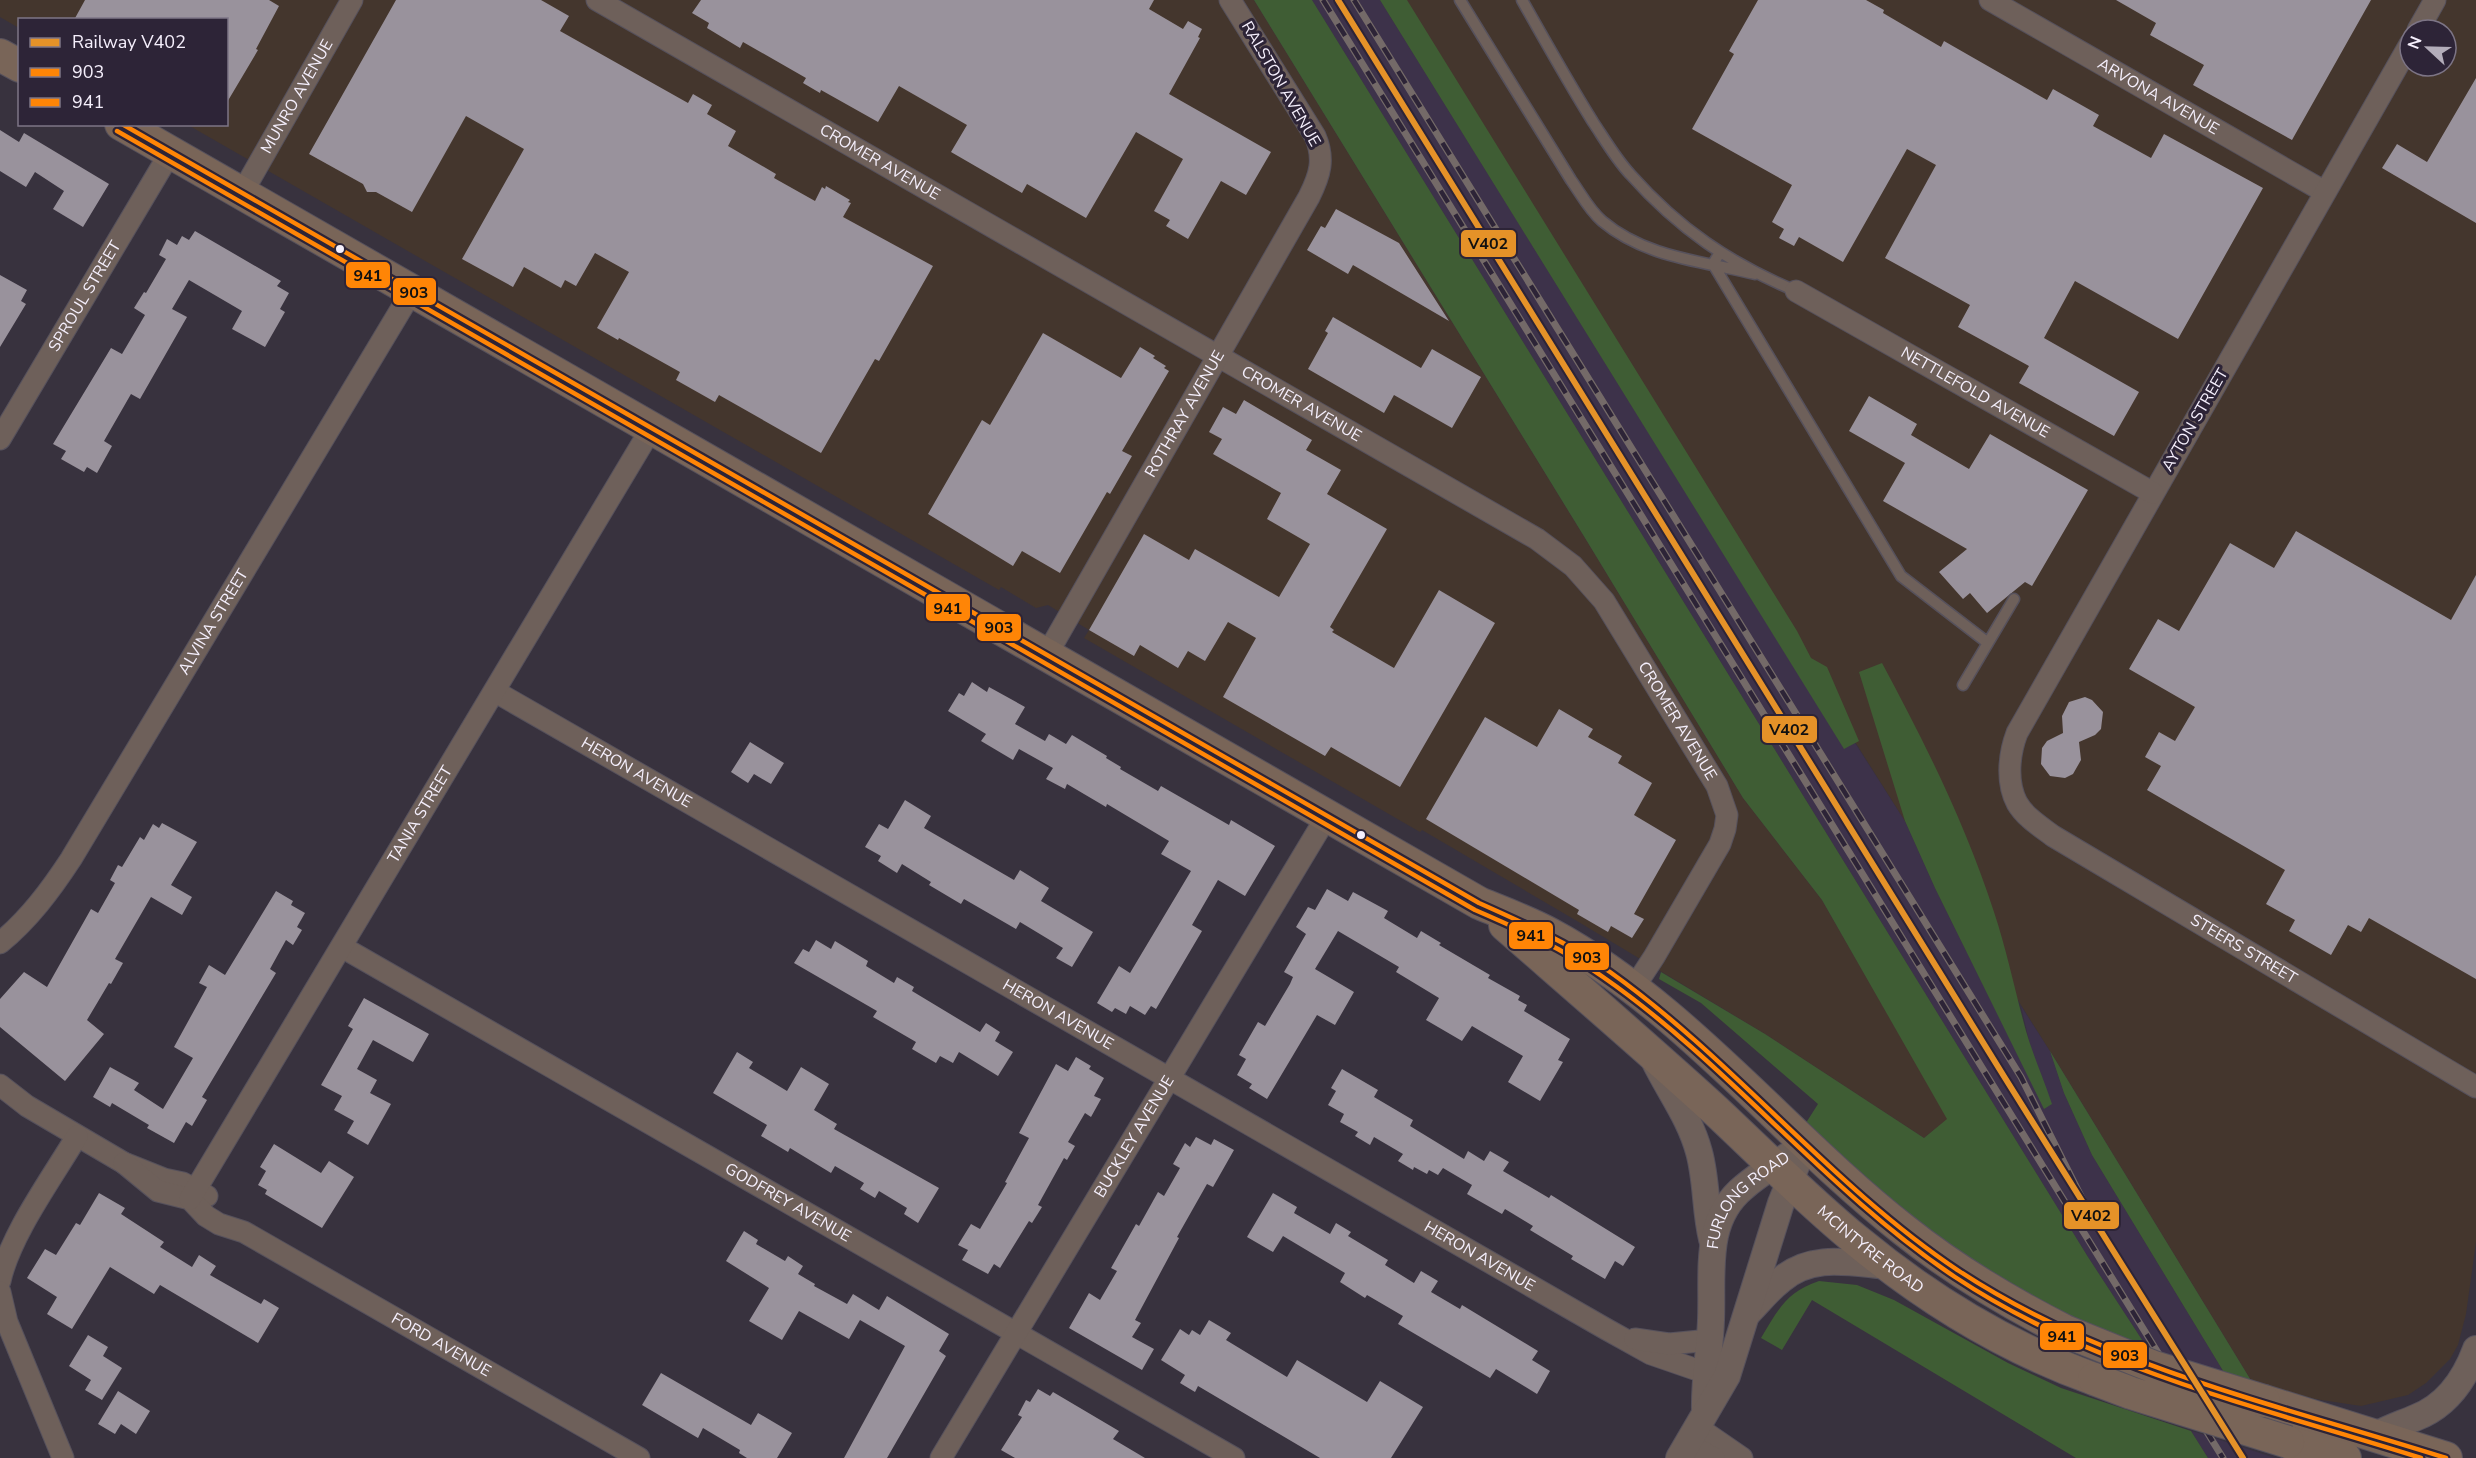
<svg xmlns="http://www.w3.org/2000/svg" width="2476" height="1458" font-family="'Nunito Sans',sans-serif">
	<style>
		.built { fill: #3d324a }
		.industrial { fill: #44362d; fill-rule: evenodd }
		.green { fill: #3f5d34 }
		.building { fill: #99929c }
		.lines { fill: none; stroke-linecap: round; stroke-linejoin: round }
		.service-casing { stroke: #56515c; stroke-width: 13 }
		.minor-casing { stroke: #56515c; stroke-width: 23 }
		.tertiary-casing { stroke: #56515c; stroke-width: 28 }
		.primary-casing { stroke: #56515c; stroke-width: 34 }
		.service { stroke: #6e605a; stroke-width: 10 }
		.minor { stroke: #6e605a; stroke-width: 21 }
		.tertiary { stroke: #6e605a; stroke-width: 26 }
		.primary { stroke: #796558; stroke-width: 32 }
		.rail-casing { stroke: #746a68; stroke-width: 7 }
		.rail { stroke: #2d2437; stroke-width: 4.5; stroke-dasharray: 14; stroke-linecap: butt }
		.primary-bridge-casing { stroke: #56515c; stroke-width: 34; stroke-linecap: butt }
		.primary-bridge { stroke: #796558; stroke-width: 32 }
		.bus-1-casing { stroke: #2d2437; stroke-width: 9 }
		.bus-2-casing { stroke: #2d2437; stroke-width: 9 }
		.bus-1 { stroke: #ff8506; stroke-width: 4.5 }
		.bus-2 { stroke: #ff8506; stroke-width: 4.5 }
		.rail-1-casing { stroke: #2d2437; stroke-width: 10 }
		.rail-1 { stroke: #e59228; stroke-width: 6 }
		.bus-dot { fill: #f5effc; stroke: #2d2437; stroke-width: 2 }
		.labels { text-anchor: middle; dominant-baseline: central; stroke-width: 6; stroke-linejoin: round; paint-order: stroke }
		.street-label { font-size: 16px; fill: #f5effc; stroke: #2d2437 }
		.line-badge { stroke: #2d2437; stroke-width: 2 }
		.pale-badge-label { font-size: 16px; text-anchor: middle; font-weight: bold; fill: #111 }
	</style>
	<rect width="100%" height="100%" fill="#38323e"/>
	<!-- built -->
	<path class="built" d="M1312 0H1380L1844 748 1855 743 1905 821 1935 888 2045 1109 2021 1006 2050 1051 2064 1093 2092 1155 2225 1374 2148 1349 2088 1257Z
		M2191 1431 2202 1434 2275 1458H2208Z"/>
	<!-- industrial -->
	<path class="industrial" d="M0 0H1254L1585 538 1743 798 1822 900 1948 1119 1924 1138 1765 1034 1577 921 1422 830 1420 832 1084 638 1089 630 1048 605 1036 608 1001 587 999 590 188 125 226 124V20H20L19 28 0 17Z
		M1392 0H2476V1242L2466 1314 2458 1345 2450 1359 2426 1383 2408 1395 2361 1406 2315 1399 2252 1382 2050 1051 1799 653ZM2410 30H2446V66H2410Z"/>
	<!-- green -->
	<path class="green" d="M1254 0H1312L2088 1257 2148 1349C2069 1320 1993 1281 1926 1231 1883 1199 1844 1160 1804 1126L1818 1104 1701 1003 1659 979 1661 972 1765 1034 1924 1138 1947 1119 1822 900 1743 798 1585 538Z
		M1380 0H1407L1797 631 1811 658 1827 667 1859 741 1844 749Z
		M1882 663C1925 743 1966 825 1994 912 2007 951 2015 991 2026 1031 2033 1055 2044 1080 2052 1104L2044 1109 1935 888 1905 821 1859 672Z
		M2050 1051 2252 1382 2225 1374 2092 1155 2064 1093Z
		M1819 1281 1857 1285 1894 1300 2008 1363 2061 1388 2191 1431 2208 1458H2076L1812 1300 1782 1350 1761 1338C1778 1310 1786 1292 1819 1281Z"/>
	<!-- building -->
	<path class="building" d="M85 0H269L279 6 256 49 258 50 226 104V20H74Z
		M396 0H541L569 16 560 31 688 103 693 94 712 105 707 114 736 131 728 146 776 174 774 178 815 201 822 187 825 189 826 186 850 200 848 202 851 203 843 217 933 266 879 361 875 359 821 453 719 395 715 402 676 380 680 372 619 338 618 340 597 328 629 272 595 253 576 286 565 280 561 288 524 267 513 287 462 259 524 149 466 116 412 212 376 192H367L363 184 309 154Z
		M701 0H1154L1149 9 1183 29 1188 21 1202 29 1198 37 1200 38 1169 94 1271 152 1246 195 1221 181 1188 239 1166 226 1170 220 1154 211 1183 159 1136 132 1086 218 1027 184 1022 193 951 152 967 125 899 86 878 122 821 90 820 93 803 83 806 78 743 42 740 48 707 28 709 23 692 13Z
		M1758 0H1866L1884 10 1883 13 1941 47 1944 41 2047 100 2053 89 2099 115 2093 126 2151 158 2164 134 2263 188 2178 339 2075 281 2044 338 2139 392 2114 436 2019 383 2029 366 1958 327 1970 305 1885 258 1936 165 1907 149 1843 262 1799 237 1794 246 1779 238 1784 229 1772 222 1792 185 1692 129 1734 54 1729 51Z
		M2116 0H2371L2292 140 2193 85 2204 65 2150 35 2156 23Z
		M2476 78V223L2382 168 2397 144 2427 162Z
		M0 130 19 142 24 133 109 184 83 227 53 209 64 191 35 172 26 187 0 171Z
		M1336 209 1399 243 1449 321 1353 265 1348 274 1307 250 1321 226 1325 228Z
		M195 231 281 281 277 286 289 293 280 309 285 312 265 347 232 329 242 311 189 280 172 309 187 317 140 399 131 394 104 441 112 446 97 473 87 467 84 472 61 459 66 451 53 444 111 348 122 354 145 315 134 308 144 292 146 293 166 259 159 255 167 239 177 245 182 236 189 240Z
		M0 275 27 290 21 301 26 304 0 347Z
		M1333 317 1421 368 1432 349 1481 377 1452 428 1394 395 1384 413 1308 369 1328 333 1325 331Z
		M1043 333 1121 378 1140 347 1155 356 1153 358 1166 366 1164 368 1169 371 1122 451 1132 456 1110 494 1107 492 1060 573 1022 551 1013 566 928 514 982 420 990 425Z
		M1869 396 1917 424 1911 435 1969 469 1990 434 2088 490 2032 586 2025 582 1987 613 1970 593 1963 599 1939 572 1967 549 1883 501 1905 463 1849 431Z
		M1244 400 1312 440 1306 450 1341 470 1327 494 1387 529 1330 627 1334 630 1332 632 1394 668 1439 590 1495 623 1400 787 1331 747 1325 756 1223 697 1256 638 1228 622 1205 661 1188 651 1178 668 1140 645 1134 656 1089 630 1144 534 1189 560 1195 549 1279 597 1310 544 1267 519 1281 493 1213 454 1222 439 1209 432 1223 407 1236 414Z
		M2296 531 2451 620 2476 575V979L2369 918 2361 932 2348 925 2331 955 2289 931 2295 920 2266 904 2285 870 2147 790 2161 766 2145 757 2159 732 2175 741 2195 707 2129 669 2158 619 2179 631 2230 543 2274 568Z
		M972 682 987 692 989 687 1025 707 1015 724 1045 741 1049 734 1066 744 1072 735 1107 756 1106 758 1121 767 1120 769 1158 791 1161 786 1229 825 1231 820 1275 846 1245 896 1218 880 1192 925 1202 931 1156 1009 1151 1006 1145 1015 1130 1006 1126 1014 1115 1008 1112 1012 1097 1003 1119 966 1130 973 1191 871 1161 854 1169 841 1107 804 1106 807 1067 784 1065 789 1046 779 1053 768 1019 749 1013 760 981 741 986 734 948 711 959 693 964 696Z
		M2085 697 2092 700 2103 712 2101 729 2095 735 2079 742 2081 760 2073 774 2065 778 2050 776 2041 764 2042 748 2047 741 2063 733 2062 716 2069 702Z
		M1559 709 1593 729 1588 737 1622 756 1618 763 1652 783 1634 815 1676 840 1634 914 1644 919 1632 938 1611 926 1608 932 1577 914 1579 910 1426 819 1485 717 1537 747Z
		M750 742 784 763 771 784 754 774 748 783 731 772Z
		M905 800 931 816 924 828 1014 880 1020 870 1049 888 1041 901 1093 932 1072 967 1056 958 1063 948 1020 922 1016 929 964 899 961 904 929 885 931 882 902 864 897 873 878 861 881 856 865 847 879 824 888 829Z
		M162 823 197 842 171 885 192 897 182 915 151 897 115 959 123 963 111 984 109 983 87 1020 104 1034 65 1081 0 1027V999L24 972 47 987 91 909 98 913 115 883 110 880 118 865 122 867 140 837 144 840 153 824 159 828Z
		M1327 889 1348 901 1353 892 1388 911 1384 918 1417 938 1421 931 1441 943 1439 945 1490 975 1488 978 1520 996 1518 1000 1527 1005 1524 1011 1570 1039 1558 1060 1563 1062 1540 1101 1508 1082 1523 1056 1472 1026 1462 1041 1426 1020 1439 998 1396 972 1399 967 1338 931 1315 969 1354 992 1335 1025 1317 1015 1267 1099 1249 1088 1252 1084 1237 1075 1246 1059 1239 1055 1258 1022 1265 1026 1290 984 1293 977 1284 972 1306 934 1296 927 1308 907 1315 910Z
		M276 891 293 901 291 905 305 913 297 927 302 930 293 945 286 940 270 969 276 973 202 1097 207 1100 192 1126 186 1122 174 1143 147 1128 149 1125 112 1103 110 1107 93 1097 110 1067 139 1083 134 1090 163 1109 193 1058 174 1047 207 987 199 983 209 965 225 975Z
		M816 940 831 949 835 941 868 961 866 966 894 983 897 977 914 987 912 991 980 1032 986 1023 1000 1032 995 1041 1013 1052 998 1076 959 1052 953 1063 940 1056 936 1063 912 1049 916 1042 873 1017 877 1011 794 963 803 949 809 952Z
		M364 998 429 1034 413 1062 373 1040 357 1069 377 1080 370 1093 391 1104 368 1145 347 1133 354 1121 334 1110 342 1096 321 1085 353 1029 348 1026Z
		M737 1052 753 1062 749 1068 787 1091 801 1067 829 1084 814 1110 837 1124 834 1129 939 1188 918 1223 904 1214 907 1208 879 1191 875 1198 860 1189 864 1183 835 1166 831 1173 790 1148 788 1152 761 1136 767 1125 713 1093Z
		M1076 1057 1091 1066 1089 1069 1104 1078 1094 1096 1101 1099 1091 1117 1085 1113 1068 1142 1075 1146 1067 1160 1064 1158 1038 1205 1042 1207 1032 1223 1029 1221 1000 1268 994 1264 988 1274 962 1260 968 1250 958 1245 971 1224 980 1229 1007 1183 1005 1182 1029 1138 1019 1133 1056 1064 1068 1071Z
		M1342 1069 1378 1090 1374 1097 1413 1120 1410 1126 1464 1159 1468 1151 1484 1161 1490 1151 1509 1162 1503 1171 1549 1198 1551 1195 1635 1247 1623 1266 1615 1261 1605 1279 1571 1259 1573 1256 1530 1230 1533 1226 1505 1209 1502 1214 1467 1194 1472 1185 1443 1168 1438 1175 1429 1170 1427 1174 1414 1167 1413 1170 1398 1161 1403 1154 1374 1137 1370 1145 1355 1136 1358 1132 1340 1122 1344 1114 1328 1105 1336 1091 1331 1088Z
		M1196 1137 1211 1145 1214 1139 1234 1150 1213 1187 1207 1184 1177 1237 1179 1238 1135 1320 1141 1323 1132 1337 1154 1349 1142 1370 1069 1328 1089 1293 1100 1300 1117 1271 1111 1268 1136 1224 1139 1226 1158 1192 1164 1196 1180 1168 1173 1164 1185 1143 1190 1147Z
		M274 1144 321 1173 329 1161 354 1177 322 1228 265 1194 267 1190 258 1185 266 1171 260 1167Z
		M99 1193 125 1208 121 1214 164 1242 160 1247 192 1267 199 1255 216 1266 210 1275 261 1304 264 1299 279 1308 258 1343 160 1285 154 1294 110 1267 72 1329 47 1314 57 1297 27 1278 45 1249 56 1255 76 1223 80 1225Z
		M1273 1193 1297 1207 1294 1213 1330 1234 1336 1223 1351 1232 1348 1236 1388 1260 1385 1265 1414 1283 1421 1271 1438 1281 1431 1292 1460 1309 1462 1305 1538 1351 1532 1360 1550 1371 1537 1394 1496 1369 1490 1378 1398 1324 1403 1316 1367 1295 1365 1298 1340 1282 1345 1273 1283 1236 1273 1252 1247 1237Z
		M744 1231 758 1240 756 1244 785 1261 788 1256 803 1266 798 1274 815 1284 814 1286 847 1304 853 1294 879 1310 887 1296 949 1334 939 1351 946 1356 887 1458H844L905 1346 860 1320 849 1339 799 1311 782 1340 749 1321 769 1288 726 1261Z
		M1209 1320 1231 1333 1226 1340 1287 1377 1297 1360 1367 1402 1380 1381 1423 1407 1391 1458H1320L1198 1386 1195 1392 1180 1383 1185 1375 1161 1360 1180 1329 1189 1335 1192 1330 1200 1335Z
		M88 1335 108 1347 103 1356 122 1368 102 1400 85 1390 91 1380 69 1366Z
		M661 1373 751 1425 758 1413 792 1433 777 1458H747L739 1453 740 1450 703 1428 698 1438 642 1405Z
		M1038 1389 1050 1396 1053 1392 1119 1431 1113 1439 1145 1458H1015L1001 1450 1022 1417 1018 1415 1026 1400 1030 1402Z
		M118 1391 150 1411 136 1434 121 1424 115 1434 98 1424Z"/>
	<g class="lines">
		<defs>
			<path id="service" d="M1460 0 1571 180C1581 194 1589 210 1602 221 1646 258 1702 261 1755 274
				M1522 0C1545 41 1568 82 1593 122 1605 140 1616 159 1630 174 1679 229 1729 263 1796 291
				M1719 254 1713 264 1901 576 1988 643
				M1963 685 2014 599"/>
			<g id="minor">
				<path id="s1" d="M597 0 1537 539 1573 566 1604 601 1717 786 1727 815 1725 829 1720 844 1654 957 1633 989"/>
				<path id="s2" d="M1990 0 2325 192"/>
				<path d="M2418 30 2435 0"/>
				<path id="s3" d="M2410 44 2017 733C2009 754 2006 782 2017 803 2025 817 2041 827 2053 836L2476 1087"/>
				<path id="s4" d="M242 193 352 0"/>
				<path id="s5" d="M1796 291 2153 493"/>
				<path id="s6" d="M0 439 170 153"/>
				<path id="s7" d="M1046 656 1309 197C1320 175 1325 159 1315 136L1230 0"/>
				<path id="s8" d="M496 692 1606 1329 1651 1354 1706 1373"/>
				<path id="s9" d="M0 943C29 919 50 891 71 859L412 291"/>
				<path id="s10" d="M342 947 1234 1458"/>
				<path d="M0 1085 27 1106 124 1163 164 1179 183 1183 207 1196"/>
				<path id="s11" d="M124 1163 158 1191 190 1199 206 1216 219 1224 244 1232 639 1458"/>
				<path id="s12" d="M190 1199 651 429"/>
				<path d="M0 1281C10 1235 52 1178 77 1136"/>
				<path d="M0 1292 7 1322 63 1458"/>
				<path d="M1635 1339 1669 1344 1710 1340"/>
				<path d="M1697 1427 1742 1458"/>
				<path d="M1688 1444 1714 1458"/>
				<path id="s13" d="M941 1458 1327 816"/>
			</g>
			<g id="tertiary">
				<path d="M1654 1060C1669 1091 1690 1118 1699 1152 1707 1181 1705 1211 1712 1239"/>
				<path d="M1748 1313C1759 1302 1769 1289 1781 1280 1812 1253 1850 1263 1888 1266"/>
				<path id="s14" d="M1705 1411C1704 1380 1710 1351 1711 1320 1713 1273 1703 1220 1744 1187 1758 1175 1774 1165 1789 1155"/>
				<path d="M2376 1435C2391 1427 2401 1424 2415 1418 2447 1406 2465 1379 2476 1349"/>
				<path d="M1679 1458 1727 1376 1781 1203 1805 1144"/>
			</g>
			<g id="primary">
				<path d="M0 55 20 66"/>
				<path d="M121 124 1479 903C1503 913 1528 922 1550 934 1684 1006 1785 1137 1904 1230 1954 1270 2008 1302 2065 1331"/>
				<path id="s15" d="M1505 925C1576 987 1647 1048 1716 1111 1762 1154 1807 1200 1856 1240 1926 1298 2008 1348 2094 1379"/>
				<path d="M2264 1401 2446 1458"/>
				<path d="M2288 1442 2345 1458"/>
			</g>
		</defs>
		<!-- service casing -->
		<use href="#service" class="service-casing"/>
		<!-- minor casing -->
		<use href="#minor" class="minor-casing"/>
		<!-- tertiary casing -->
		<use href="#tertiary" class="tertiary-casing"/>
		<!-- primary casing -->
		<use href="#primary" class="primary-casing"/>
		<!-- service -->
		<use href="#service" class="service"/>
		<!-- minor -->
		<use href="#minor" class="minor"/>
		<!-- tertiary -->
		<use href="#tertiary" class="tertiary"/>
		<!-- primary -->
		<use href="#primary" class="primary"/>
		<defs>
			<path id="rail" d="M1323 0 2223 1458
				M1354 0 2021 1077 2090 1214"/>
		</defs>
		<!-- rail casing -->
		<use href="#rail" class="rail-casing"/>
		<!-- rail -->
		<use href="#rail" class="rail"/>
		<defs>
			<path id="primary-bridge" d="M2065 1331 2154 1367 2264 1401
				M2094 1379 2131 1393 2288 1442"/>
		</defs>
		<!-- primary-bridge casing -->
		<use href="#primary-bridge" class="primary-bridge-casing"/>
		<!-- primary-bridge -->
		<use href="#primary-bridge" class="primary-bridge"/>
		<defs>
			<path id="bus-1" d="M122 124 1479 903C1524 923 1569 943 1610 972 1735 1061 1831 1186 1959 1271 2105 1367 2282 1406 2446 1458"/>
			<path id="bus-2" d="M117 131 1475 910C1519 929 1564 949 1603 977 1730 1065 1826 1191 1955 1277 2095 1370 2263 1408 2421 1458"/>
		</defs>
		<!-- bus-1 casing -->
		<use href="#bus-1" class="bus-1-casing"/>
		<!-- bus-2 casing -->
		<use href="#bus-2" class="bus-2-casing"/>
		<!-- bus-1 -->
		<use href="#bus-1" class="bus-1"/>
		<!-- bus-2 -->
		<use href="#bus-2" class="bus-2"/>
		<defs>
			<path id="rail-1" d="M1338 0 2005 1078 2243 1458"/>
		</defs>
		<!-- rail-1 casing -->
		<use href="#rail-1" class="rail-1-casing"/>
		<!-- rail-1 -->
		<use href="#rail-1" class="rail-1"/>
	</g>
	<!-- markers -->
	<g class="bus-dot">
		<circle cx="340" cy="249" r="5"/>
		<circle cx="1361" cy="835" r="5"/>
	</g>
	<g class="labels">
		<!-- street labels -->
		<g class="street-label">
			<text transform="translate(1281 84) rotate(60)">RALSTON AVENUE</text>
			<text stroke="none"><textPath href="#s2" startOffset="194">ARVONA AVENUE</textPath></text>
			<text stroke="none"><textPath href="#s4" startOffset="111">MUNRO AVENUE</textPath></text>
			<text stroke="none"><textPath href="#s1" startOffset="326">CROMER AVENUE</textPath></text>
			<text stroke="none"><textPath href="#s6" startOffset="166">SPROUL STREET</textPath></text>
			<text stroke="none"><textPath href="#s5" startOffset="206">NETTLEFOLD AVENUE</textPath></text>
			<text stroke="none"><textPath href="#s1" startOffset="812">CROMER AVENUE</textPath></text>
			<text stroke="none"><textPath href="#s7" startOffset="279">ROTHRAY AVENUE</textPath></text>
			<text transform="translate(2195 420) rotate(-60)">AYTON STREET</text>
			<text stroke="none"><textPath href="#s9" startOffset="387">ALVINA STREET</textPath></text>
			<text stroke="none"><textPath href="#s1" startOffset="1316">CROMER AVENUE</textPath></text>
			<text stroke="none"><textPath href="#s8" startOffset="162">HERON AVENUE</textPath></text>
			<text stroke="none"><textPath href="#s12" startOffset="448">TANIA STREET</textPath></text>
			<text stroke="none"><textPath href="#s3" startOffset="1136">STEERS STREET</textPath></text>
			<text stroke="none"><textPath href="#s8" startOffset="648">HERON AVENUE</textPath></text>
			<text stroke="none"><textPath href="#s13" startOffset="375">BUCKLEY AVENUE</textPath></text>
			<text stroke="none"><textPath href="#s10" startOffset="514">GODFREY AVENUE</textPath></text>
			<text stroke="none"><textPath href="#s14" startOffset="225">FURLONG ROAD</textPath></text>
			<text stroke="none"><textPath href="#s15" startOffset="489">MCINTYRE ROAD</textPath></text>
			<text stroke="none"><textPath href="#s8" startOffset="1134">HERON AVENUE</textPath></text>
			<text stroke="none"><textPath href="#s11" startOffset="369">FORD AVENUE</textPath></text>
		</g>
	</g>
	<g class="line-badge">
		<rect x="1460" y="229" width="57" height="29" rx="6" fill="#e59228"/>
		<rect x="345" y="261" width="46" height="28" rx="6" fill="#ff8506"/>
		<rect x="392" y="277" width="45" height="29" rx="6" fill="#ff8506"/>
		<rect x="925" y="593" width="46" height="29" rx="6" fill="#ff8506"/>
		<rect x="976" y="613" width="46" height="29" rx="6" fill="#ff8506"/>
		<rect x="1761" y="715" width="57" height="29" rx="6" fill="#e59228"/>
		<rect x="1508" y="921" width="46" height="29" rx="6" fill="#ff8506"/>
		<rect x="1564" y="942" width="46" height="29" rx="6" fill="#ff8506"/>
		<rect x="2063" y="1201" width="57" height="29" rx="6" fill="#e59228"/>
		<rect x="2039" y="1322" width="46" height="29" rx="6" fill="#ff8506"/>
		<rect x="2102" y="1341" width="46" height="28" rx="6" fill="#ff8506"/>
	</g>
	<g class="pale-badge-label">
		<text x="1488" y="249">V402</text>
		<text x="368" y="281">941</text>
		<text x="414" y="298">903</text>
		<text x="948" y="614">941</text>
		<text x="999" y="633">903</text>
		<text x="1789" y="735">V402</text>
		<text x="1531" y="941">941</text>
		<text x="1587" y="963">903</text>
		<text x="2091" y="1221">V402</text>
		<text x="2062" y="1342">941</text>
		<text x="2125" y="1361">903</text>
	</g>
	<!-- legend -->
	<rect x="18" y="18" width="210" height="108" fill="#2d2437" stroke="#7d7586" stroke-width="1.5"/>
	<rect x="30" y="38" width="30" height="9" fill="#e59228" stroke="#7d7586" stroke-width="1.5"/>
	<text x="72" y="48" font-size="18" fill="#f5effc">Railway V402</text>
	<rect x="30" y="68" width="30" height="9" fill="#ff8506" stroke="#7d7586" stroke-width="1.5"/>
	<text x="72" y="78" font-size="18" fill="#f5effc">903</text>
	<rect x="30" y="98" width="30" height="9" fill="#ff8506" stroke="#7d7586" stroke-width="1.5"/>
	<text x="72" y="108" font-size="18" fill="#f5effc">941</text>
	<!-- north arrow -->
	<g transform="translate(2428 48) rotate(292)"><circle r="28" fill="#2d2437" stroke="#7d7586" stroke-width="1.5"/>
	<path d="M0-4.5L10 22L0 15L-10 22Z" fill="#b3adba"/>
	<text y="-9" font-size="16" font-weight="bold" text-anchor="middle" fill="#f5effc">N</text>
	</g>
</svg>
